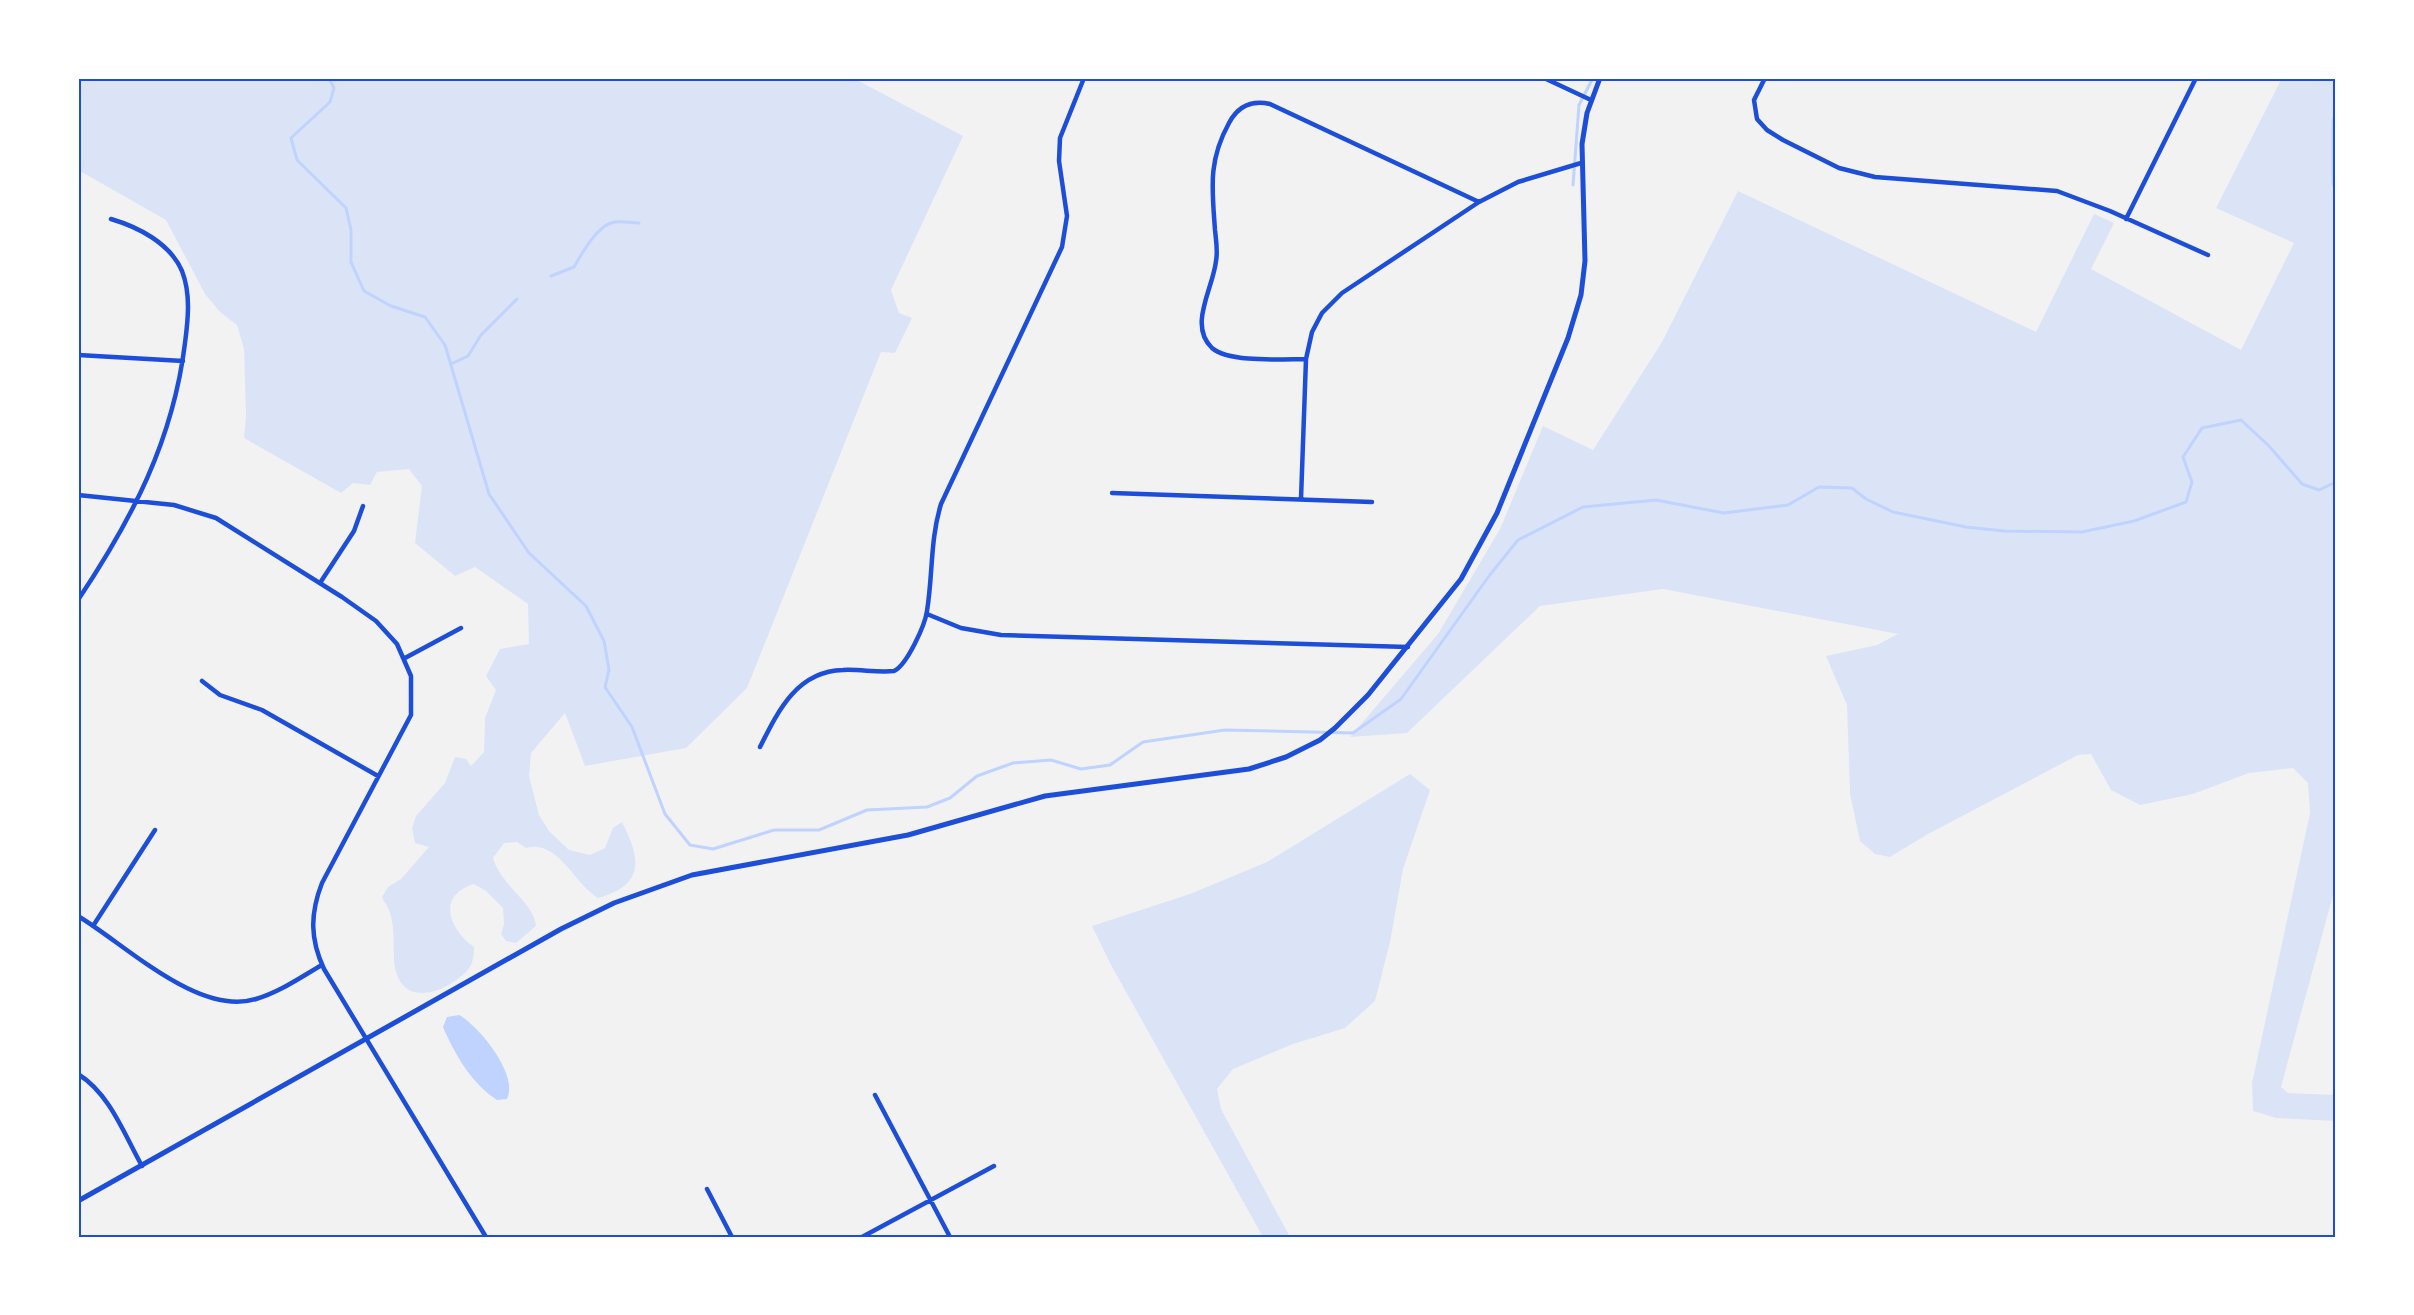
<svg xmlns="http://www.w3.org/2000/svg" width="2414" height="1315" font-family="Signika,sans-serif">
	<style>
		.green { fill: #dbe4f7 }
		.water { fill: #bfd3fe }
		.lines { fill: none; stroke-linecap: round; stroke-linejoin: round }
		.stream { stroke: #bfd3fe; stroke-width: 3 }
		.minor { stroke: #1d4ed8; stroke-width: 4.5 }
		.tertiary { stroke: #1d4ed8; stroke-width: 5 }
		.neatline { fill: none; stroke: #1d4ed8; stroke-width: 2 }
	</style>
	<rect width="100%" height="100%" fill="#f2f2f2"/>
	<!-- green -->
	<path class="green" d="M78 78H853L963 136 891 290 899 313 912 318 895 353 881 352 747 688 686 748 585 766 565 713 531 753 529 776 539 815 549 831 569 850 590 855 605 848 613 828 622 822C641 859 645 885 598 898 574 884 558 839 526 848L517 842 504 843 493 858C501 886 534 902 536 926L516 943 506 941 501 934 504 924 503 908 486 891 474 884C436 896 449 929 474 947 474 962 471 969 459 978 432 999 397 1002 394 960 393 944 395 929 390 913 389 908 384 902 382 897L388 887 401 879 429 847 415 843 412 828 416 816 445 783 455 757 466 759 471 766 484 752 485 718 496 690 486 676 500 649 529 644 528 604 475 567 455 576 415 543 422 486 409 469 377 472 370 485 353 483 341 493 244 438 246 416 244 349 237 325 220 312 205 294 166 220 78 170Z
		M2282 78H2336V884L2281 1087 2288 1093 2336 1095V1121L2276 1118 2253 1111 2252 1083 2310 813 2308 783 2293 768 2249 773 2193 794 2140 805 2111 790 2091 754 2078 755 1928 834 1890 857 1875 854 1860 841 1850 794 1847 705 1826 656 1877 645 1898 634 1663 589 1540 606 1407 733 1350 737 1438 634 1500 529 1543 426 1593 450 1662 342 1738 191 2036 332 2094 214 2114 223 2091 269 2241 350 2294 243 2216 208Z
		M1410 774 1430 790 1403 869 1390 942 1375 1001 1345 1028 1293 1044 1233 1069 1217 1089 1221 1109 1290 1237H1263L1111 965 1092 926 1190 894 1267 862Z"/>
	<!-- water -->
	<path class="water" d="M459 1015C479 1026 519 1075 507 1099L497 1100C472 1084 455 1055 443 1027L447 1017Z"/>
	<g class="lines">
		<!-- stream -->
		<path class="stream" d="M329 78 334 88 330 102 291 138 297 160 346 208 351 230V262L364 291 391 306 425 317 445 345 489 494 529 553 586 606 604 641 609 670 605 687 632 727 665 814 690 845 713 849 774 830H819L867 810 927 807 950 798 977 776 1013 763 1051 760 1081 769 1110 765 1143 742 1225 730 1353 733 1401 699 1489 576 1518 540 1583 507 1656 500 1724 513 1788 505 1819 487 1852 488 1866 499 1893 512 1966 527 2004 531 2082 532 2134 521 2186 502 2192 482 2183 457 2202 428 2241 420 2269 446 2302 484 2319 490 2336 482
			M2336 113 2333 120V183L2336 192
			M1573 185 1579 105 1593 78
			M551 276 574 267C582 253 598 224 615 222 623 221 631 223 639 223
			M451 364 468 356 481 335 517 299"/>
		<!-- minor -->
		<path class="minor" d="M1544 78 1591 100
			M1765 78 1754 100 1757 119 1767 130 1783 140 1839 168 1875 177 2057 191 2110 211 2208 255
			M2126 219 2196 78
			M78 355 183 361
			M1306 359C1283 359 1229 363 1212 348 1188 325 1213 289 1216 261 1218 251 1216 240 1215 230 1212 188 1208 161 1229 123 1238 106 1251 100 1270 104L1479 202
			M1112 493 1372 502
			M78 495 174 505 216 518 342 597 376 621 397 644 411 676V715L322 883C310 914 310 939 324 969L486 1237
			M1301 499 1306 359 1312 332 1322 313 1342 293 1479 202 1518 182 1581 163
			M320 583 354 531 363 506
			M78 600C132 519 173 441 185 343 188 320 191 294 182 271 170 243 138 227 111 219
			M927 614 961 628 1001 635 1408 647
			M405 658 461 628
			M202 681 220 695 262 710 378 776
			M760 747C778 711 797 671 843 670 860 669 878 673 894 671 907 665 925 625 927 611 933 574 930 540 941 504L1062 247 1067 216 1059 161 1060 138 1084 78
			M78 916C126 945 199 1017 256 999 280 992 301 977 322 965
			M93 926 155 830
			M78 1074C110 1094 124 1134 142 1166
			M875 1095 950 1237
			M707 1189 732 1237
			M862 1237 994 1166"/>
		<!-- tertiary -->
		<path class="tertiary" d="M78 1201 561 929 614 903 692 875 908 835 1045 796 1249 769 1286 757 1320 740 1335 728 1368 695 1461 579 1497 513 1568 338 1581 295 1585 261 1582 144 1587 113 1600 78"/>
	</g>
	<!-- border -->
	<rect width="2414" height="1315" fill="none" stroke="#ffffff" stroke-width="159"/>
	<rect x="80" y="80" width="2254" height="1156" class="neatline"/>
</svg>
